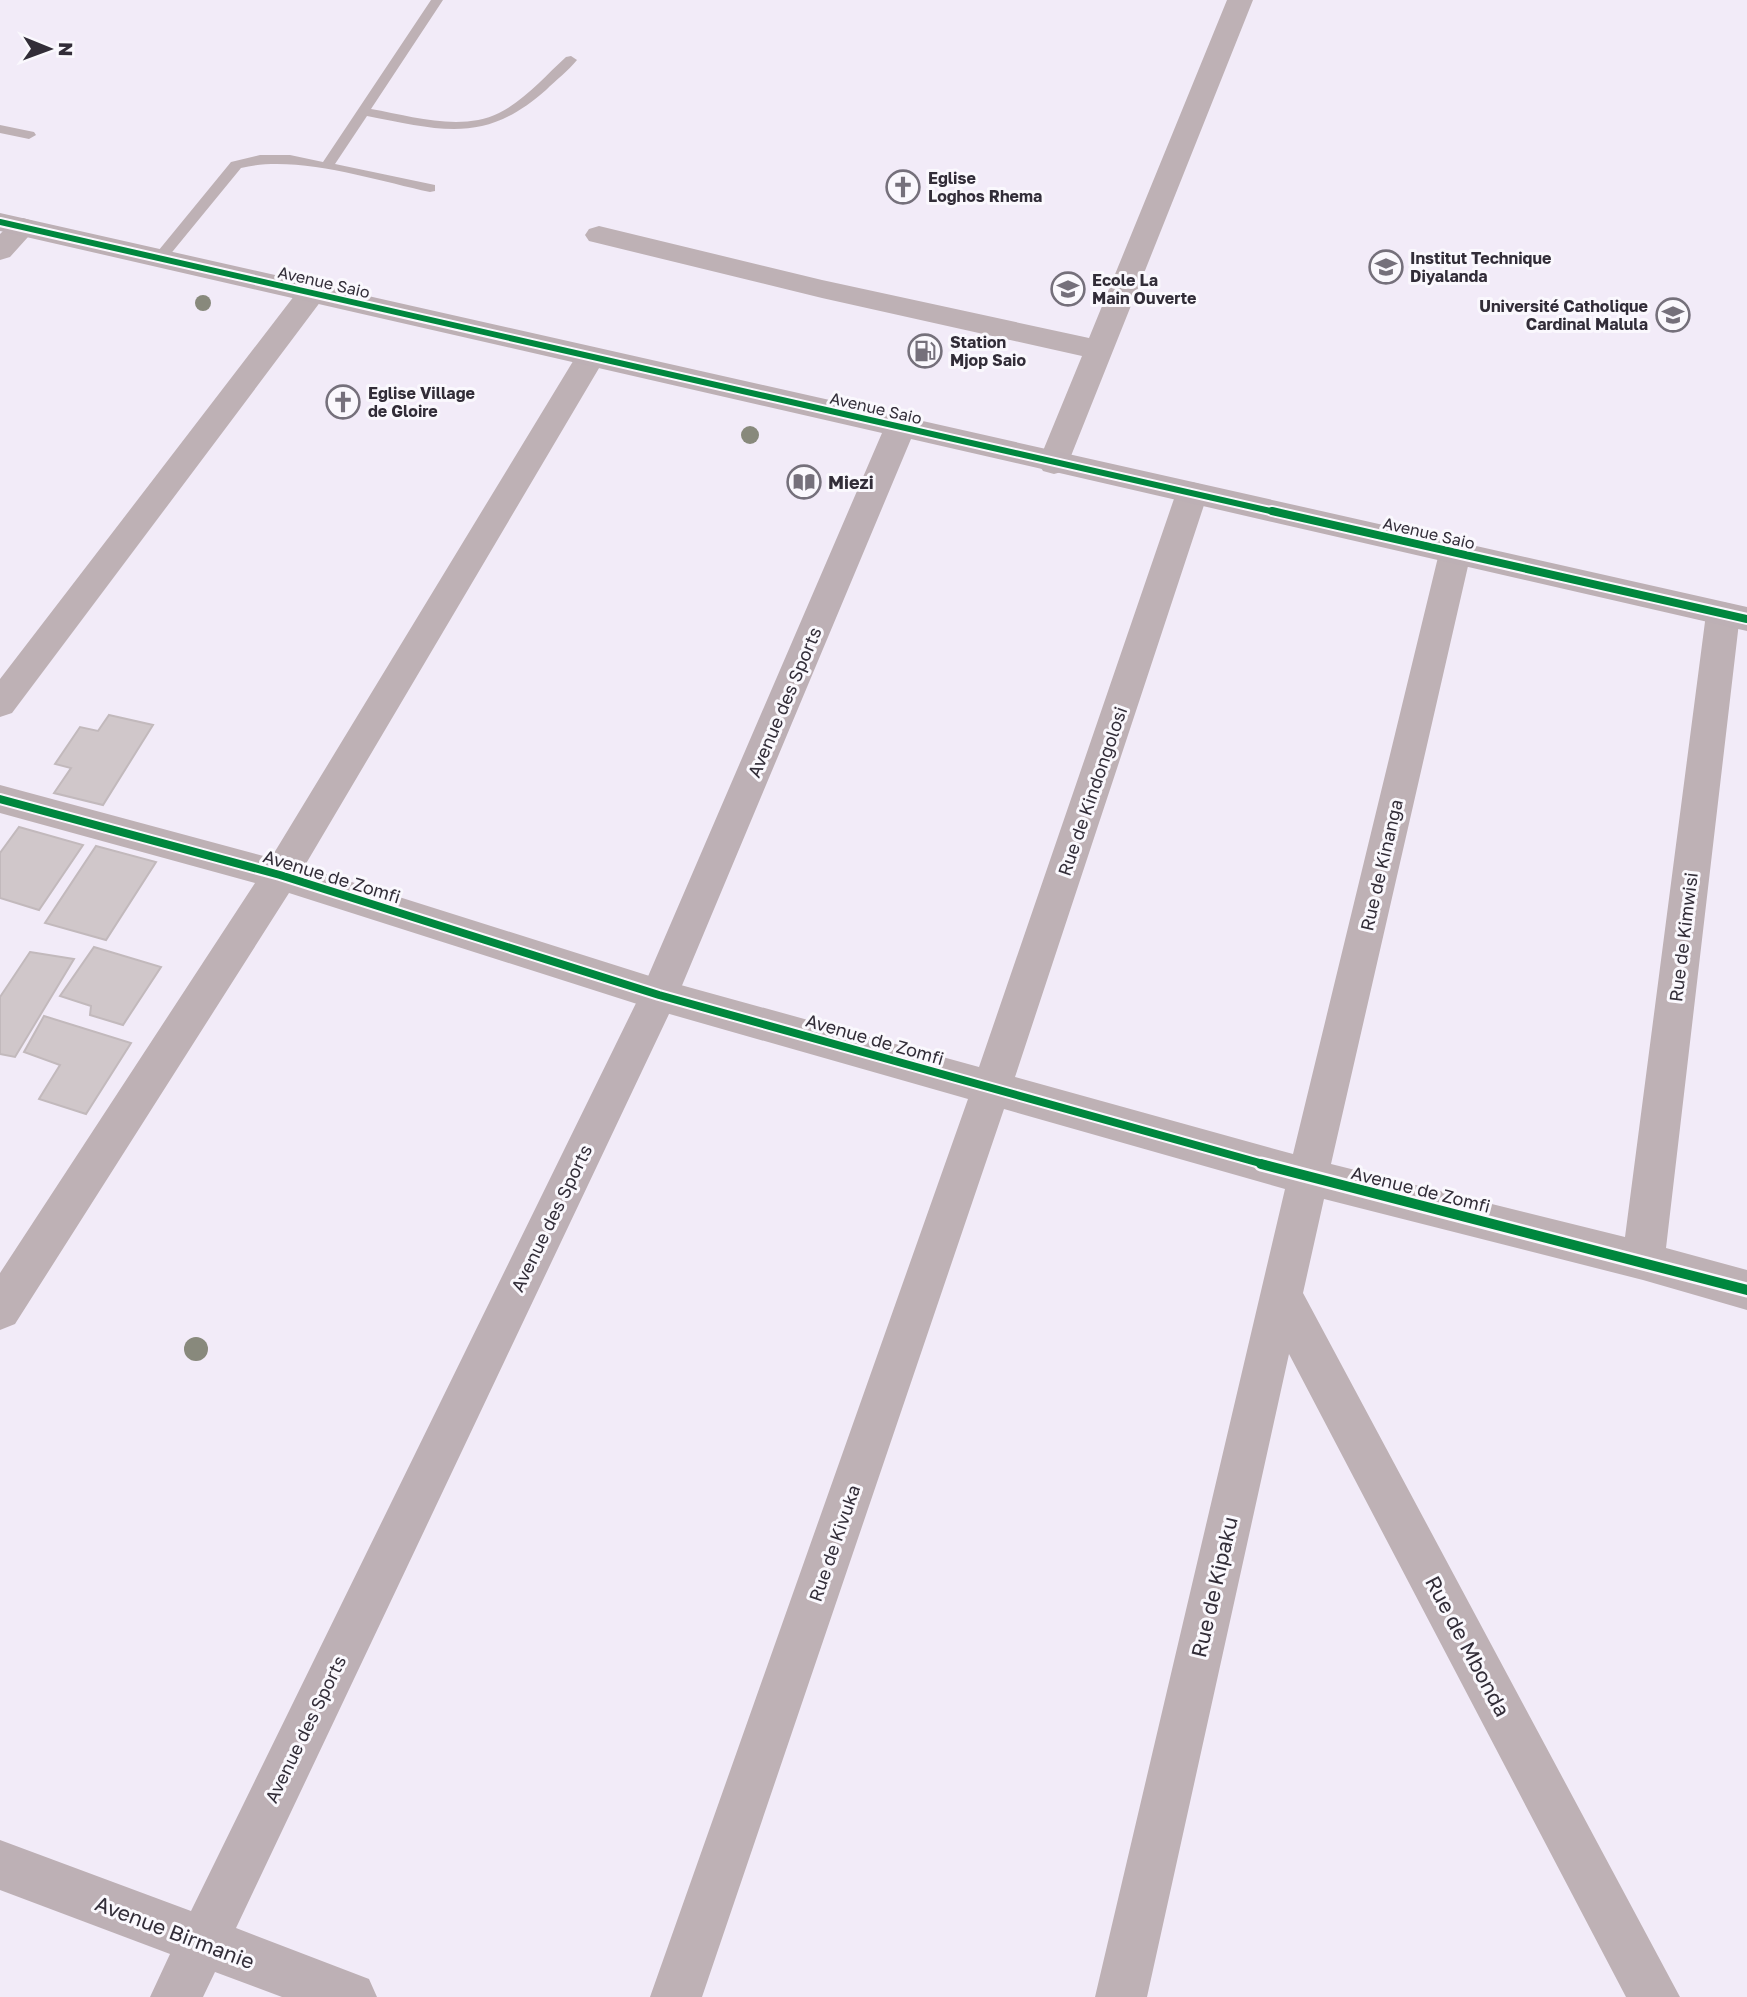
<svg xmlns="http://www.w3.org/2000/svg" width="1747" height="1997" font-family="'Golos Text',sans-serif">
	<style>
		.building { fill: #d0c7ca; stroke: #c2b9bc; stroke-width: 2 }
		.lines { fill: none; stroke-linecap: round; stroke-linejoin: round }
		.lane { fill: #beb1b5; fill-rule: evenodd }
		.street { fill: #beb1b5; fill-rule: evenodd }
		.secondary { fill: #bdb0b5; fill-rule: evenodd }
		.cycleway-far2-casing { stroke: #faf8fd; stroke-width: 10 }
		.cycleway-far1-casing { stroke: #faf8fd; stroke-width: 12 }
		.cycleway-casing { stroke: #faf8fd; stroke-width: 15 }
		.cycleway-far2 { stroke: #00873e; stroke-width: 6 }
		.cycleway-far1 { stroke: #00873e; stroke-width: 8 }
		.cycleway { stroke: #00873e; stroke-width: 10 }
		.tree { fill: #88897c }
		.labels { text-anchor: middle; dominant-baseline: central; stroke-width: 6; stroke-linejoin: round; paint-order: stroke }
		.far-poi-label { font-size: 16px; font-weight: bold; fill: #322d38; stroke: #faf8fd; text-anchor: start }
		.far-street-label { font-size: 16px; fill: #322d38; stroke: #faf8fd }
		.poi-label { font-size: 18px; font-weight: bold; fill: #322d38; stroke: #faf8fd; text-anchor: start }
		.street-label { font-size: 18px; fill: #322d38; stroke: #faf8fd }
		.near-street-label { font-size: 21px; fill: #322d38; stroke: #faf8fd }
	</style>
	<rect width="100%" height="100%" fill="#f2ebf8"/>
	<!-- building -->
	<path class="building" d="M109 715 153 725 103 805 54 793 71 768 55 764 80 727 98 731Z
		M19 827 83 845 39 910 0 898V853Z
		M96 846 156 862 106 940 45 923Z
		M94 947 161 967 123 1025 90 1015 91 1006 60 996Z
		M30 952 74 959 15 1057 0 1054V997Z
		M44 1016 131 1043 86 1114 39 1099 60 1065 24 1052Z"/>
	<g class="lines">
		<!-- lane -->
		<path class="lane" d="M431 0H443L371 109C411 116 461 132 499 113 525 100 545 76 566 57L571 56 577 60C568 71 556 80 546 90 484 145 441 130 367 116L335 164 435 185V191L430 192C374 180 296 154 241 168L164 262H154V256L231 162 260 155H290L323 162Z
			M0 125 34 132 36 135 29 139 0 133Z"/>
		<!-- street -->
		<path class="street" d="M1227 0H1253L1065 471 1054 474 1043 471 1038 463 1082 356 822 298 589 241 585 235 589 229 599 226 822 280 1089 338Z
			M23 218 33 221 37 227 10 257 0 260V234L13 221Z
			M311 285 321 287 326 294 321 301 12 713 0 717V679L301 287Z
			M590 348 601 351 605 358 304 867 659 979 979 1067 1176 493 1181 485 1192 482 1203 485 1208 493 1015 1077 1293 1154 1439 553 1444 545 1455 541 1466 545 1471 553 1331 1164 1625 1237 1706 614 1711 605 1723 602 1735 605 1740 614 1666 1248 1747 1270V1310L1643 1280 1324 1199 1303 1293 1680 1997H1626L1289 1354 1147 1997H1095L1285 1189 1004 1109 702 1997H650L968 1099 659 1011 289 893 15 1324 0 1330V1273L255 883 0 813V785L271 858 575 358 579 351Z"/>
		<!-- secondary -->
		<path class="secondary" d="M0 213 1747 607V631L911 439 678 995 236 1928 369 1979 377 1997H282L215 1972 203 1997H150L170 1954 0 1890V1840L191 1911 640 995 882 433 0 231Z"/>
		<defs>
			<path id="cycleway-far2" d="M0 222 1279 513"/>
			<path id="cycleway-far1" d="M1272 511 1747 619
				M0 799 280 875 659 995 1267 1165"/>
			<path id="cycleway" d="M1261 1164 1747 1290"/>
		</defs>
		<!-- cycleway-far2 casing -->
		<use href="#cycleway-far2" class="cycleway-far2-casing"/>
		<!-- cycleway-far1 casing -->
		<use href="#cycleway-far1" class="cycleway-far1-casing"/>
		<!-- cycleway casing -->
		<use href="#cycleway" class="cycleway-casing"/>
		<!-- cycleway-far2 -->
		<use href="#cycleway-far2" class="cycleway-far2"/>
		<!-- cycleway-far1 -->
		<use href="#cycleway-far1" class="cycleway-far1"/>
		<!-- cycleway -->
		<use href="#cycleway" class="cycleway"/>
	</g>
	<!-- trees -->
	<g class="tree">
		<circle cx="203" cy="303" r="8"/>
		<circle cx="750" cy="435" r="9"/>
		<circle cx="196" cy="1349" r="12"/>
	</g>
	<!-- icons -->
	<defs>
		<symbol id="church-ring" viewBox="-11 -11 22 22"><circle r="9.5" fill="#faf8fd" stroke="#75707b" stroke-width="1.5"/><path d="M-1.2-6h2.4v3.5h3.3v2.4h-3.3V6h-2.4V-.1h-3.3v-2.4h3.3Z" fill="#75707b"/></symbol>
		<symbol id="university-ring" viewBox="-11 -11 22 22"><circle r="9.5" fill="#faf8fd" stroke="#75707b" stroke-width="1.5"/><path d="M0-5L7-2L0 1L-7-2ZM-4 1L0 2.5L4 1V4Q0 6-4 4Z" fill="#75707b"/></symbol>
		<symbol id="school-ring" viewBox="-11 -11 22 22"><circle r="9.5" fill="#faf8fd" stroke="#75707b" stroke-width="1.5"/><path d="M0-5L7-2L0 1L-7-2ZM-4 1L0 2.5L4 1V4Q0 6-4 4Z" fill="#75707b"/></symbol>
		<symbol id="fuel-ring" viewBox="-11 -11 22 22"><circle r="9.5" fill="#faf8fd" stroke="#75707b" stroke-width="1.5"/><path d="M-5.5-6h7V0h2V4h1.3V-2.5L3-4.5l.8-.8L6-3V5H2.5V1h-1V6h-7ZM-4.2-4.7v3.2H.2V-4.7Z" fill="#75707b"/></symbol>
		<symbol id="library-ring" viewBox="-11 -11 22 22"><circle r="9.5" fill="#faf8fd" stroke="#75707b" stroke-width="1.5"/><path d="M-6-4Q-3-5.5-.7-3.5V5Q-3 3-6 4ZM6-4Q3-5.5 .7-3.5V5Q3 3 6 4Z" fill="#75707b"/></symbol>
	</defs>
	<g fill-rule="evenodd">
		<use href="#church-ring" x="884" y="168" width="38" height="38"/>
		<use href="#university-ring" x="1367" y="248" width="38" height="38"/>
		<use href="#school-ring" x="1049" y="270" width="38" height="38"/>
		<use href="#university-ring" x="1654" y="296" width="38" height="38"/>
		<use href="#fuel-ring" x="906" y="332" width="38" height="38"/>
		<use href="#church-ring" x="324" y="383" width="38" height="38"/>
		<use href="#library-ring" x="785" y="463" width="38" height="38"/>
	</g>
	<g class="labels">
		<!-- far-poi labels -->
		<g class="far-poi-label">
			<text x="928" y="178">Eglise<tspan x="928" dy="18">Loghos Rhema</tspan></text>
			<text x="1410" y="258">Institut Technique<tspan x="1410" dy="18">Diyalanda</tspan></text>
			<text x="1092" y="280">Ecole La<tspan x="1092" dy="18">Main Ouverte</tspan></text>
			<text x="1648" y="306" text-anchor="end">Université Catholique<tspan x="1648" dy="18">Cardinal Malula</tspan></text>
			<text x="950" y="342">Station<tspan x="950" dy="18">Mjop Saio</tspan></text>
			<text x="368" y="393">Eglise Village<tspan x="368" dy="18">de Gloire</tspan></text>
		</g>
		<!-- far-street labels -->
		<g class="far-street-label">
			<text transform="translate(324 282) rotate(13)">Avenue Saio</text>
			<text transform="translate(876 408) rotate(13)">Avenue Saio</text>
			<text transform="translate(1429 533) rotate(13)">Avenue Saio</text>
		</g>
		<!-- poi labels -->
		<g class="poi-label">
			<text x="828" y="482">Miezi</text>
		</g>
		<!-- street labels -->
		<g class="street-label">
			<text transform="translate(784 702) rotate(-67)">Avenue des Sports</text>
			<text transform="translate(1092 791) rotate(-71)">Rue de Kindongolosi</text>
			<text transform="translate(1381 865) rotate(-77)">Rue de Kinanga</text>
			<text transform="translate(332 876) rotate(17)">Avenue de Zomfi</text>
			<text transform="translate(1683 937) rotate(-83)">Rue de Kimwisi</text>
			<text transform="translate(875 1039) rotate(16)">Avenue de Zomfi</text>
			<text transform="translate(1421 1189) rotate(14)">Avenue de Zomfi</text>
			<text transform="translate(551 1218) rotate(-64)">Avenue des Sports</text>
			<text transform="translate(834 1543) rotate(-71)">Rue de Kivuka</text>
			<text transform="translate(305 1729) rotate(-64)">Avenue des Sports</text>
		</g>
		<!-- near-street labels -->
		<g class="near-street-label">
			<text transform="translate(1214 1587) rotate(-77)">Rue de Kipaku</text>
			<text transform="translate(1468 1646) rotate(62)">Rue de Mbonda</text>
			<text transform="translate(175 1932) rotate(21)">Avenue Birmanie</text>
		</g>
	</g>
	<!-- north arrow -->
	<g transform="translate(49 49) rotate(91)" stroke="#faf8fd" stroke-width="5" paint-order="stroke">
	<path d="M0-5L12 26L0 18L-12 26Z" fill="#322d38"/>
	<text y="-10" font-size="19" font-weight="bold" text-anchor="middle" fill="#322d38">N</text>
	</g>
</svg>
